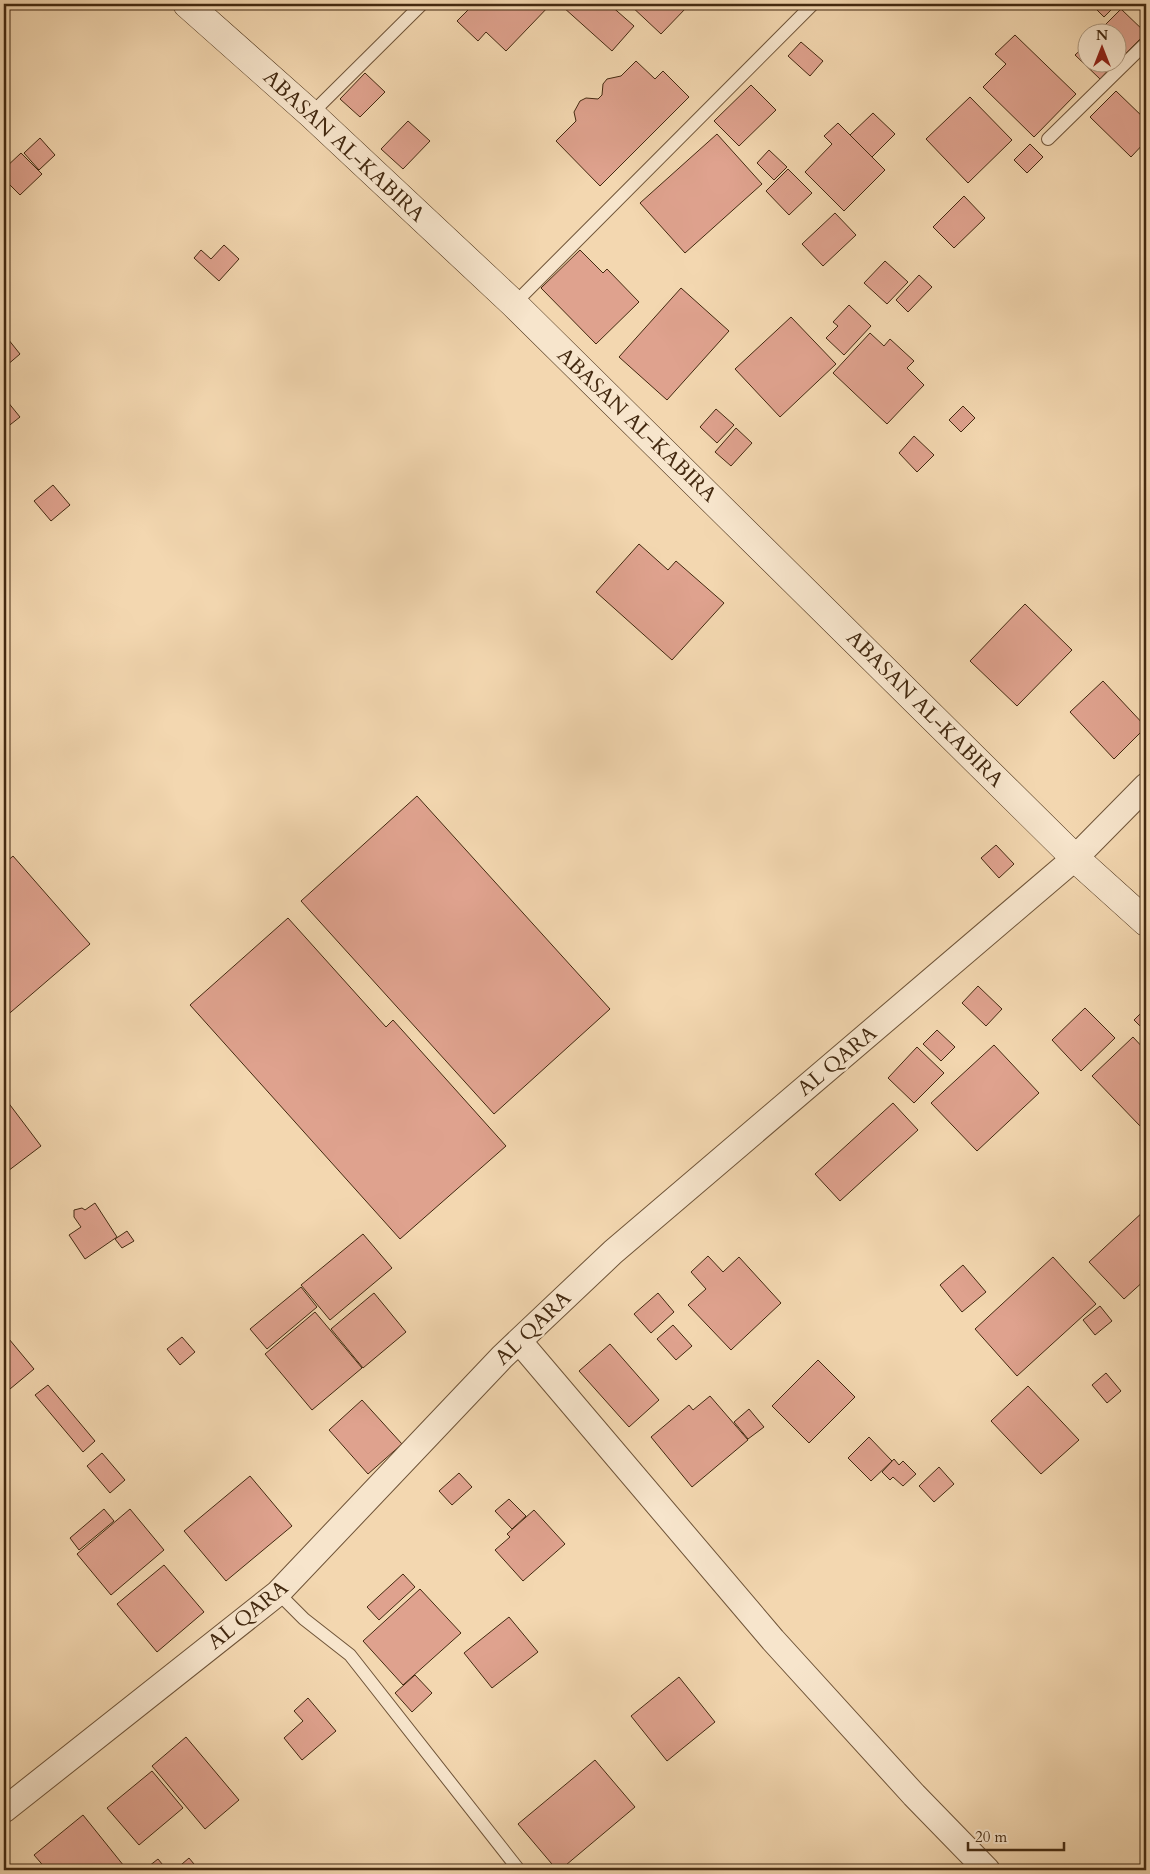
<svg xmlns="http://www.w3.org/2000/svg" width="1150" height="1874" font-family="Cardo,serif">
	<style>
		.building { fill: #dfa28e; stroke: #432910 }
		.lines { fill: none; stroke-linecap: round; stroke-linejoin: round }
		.service-casing { stroke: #6f5438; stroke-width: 14 }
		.minor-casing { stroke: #6f5438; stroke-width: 27 }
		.secondary-casing { stroke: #432910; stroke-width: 29 }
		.service { stroke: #f7e5cc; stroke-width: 12 }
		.minor { stroke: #f7e5cc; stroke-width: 25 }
		.secondary { stroke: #f7e5cc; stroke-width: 28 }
		.labels { text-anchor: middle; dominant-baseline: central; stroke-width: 4.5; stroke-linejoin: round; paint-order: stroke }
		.street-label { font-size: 21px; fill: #432910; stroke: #f7e5cc }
	</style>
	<rect width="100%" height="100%" fill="#f3d7b0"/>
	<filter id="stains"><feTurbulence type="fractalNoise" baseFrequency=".004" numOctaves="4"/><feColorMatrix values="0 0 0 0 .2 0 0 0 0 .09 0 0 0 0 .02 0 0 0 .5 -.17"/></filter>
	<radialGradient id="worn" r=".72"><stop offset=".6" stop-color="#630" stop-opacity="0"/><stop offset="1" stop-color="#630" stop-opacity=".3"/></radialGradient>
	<!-- building -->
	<path class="building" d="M462 4H551L506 51 486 32 478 41 457 21 468 10Z
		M566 4H609L634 26 612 51 563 7Z
		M629 4H681L686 8 661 34Z
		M1091 4H1117L1104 17Z
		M1121 9 1146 33 1118 61V32H1098Z
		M1015 35 1076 94 1034 137 983 87 1006 64 995 54Z
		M801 42 823 61 810 76 788 56Z
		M1088 43V62H1116L1100 79 1075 55Z
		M636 61 655 79 663 71 689 97 600 186 556 141 576 121 574 112 580 101 586 98 598 99 602 95 603 84 607 79 621 76Z
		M365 73 385 92 360 117 340 99Z
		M751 85 776 110 739 146 714 121Z
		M1116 91 1146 120V141L1131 157 1090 117Z
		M970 97 1012 140 968 183 926 139Z
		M873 113 895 134 872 157 850 135Z
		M408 121 430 141 403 169 381 149Z
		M838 123 885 170 844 211 805 172 832 144 824 136Z
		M717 134 762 184 685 253 640 203Z
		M40 138 55 155 39 170 24 153Z
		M1030 144 1043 157 1027 173 1014 160Z
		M769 150 787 167 774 180 757 163Z
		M21 153 42 174 20 195 4 179V169Z
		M788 169 812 193 789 215 766 191Z
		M964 196 985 218 954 248 933 227Z
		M835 213 856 235 823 266 802 244Z
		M224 245 239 259 219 281 194 258 201 250 211 259Z
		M580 250 603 273 607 269 639 302 596 344 541 288Z
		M885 261 908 282 887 304 864 283Z
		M919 275 932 287 908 312 896 300Z
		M681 288 729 331 667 400 619 357Z
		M849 305 871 326 844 355 826 338 838 326 833 322Z
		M791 317 836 364 780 417 735 369Z
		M870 333 884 346 890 339 914 361 907 368 924 385 887 424 833 373Z
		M4 334 20 354 6 366 4 363Z
		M7 401 20 417 6 428 4 424V404Z
		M963 406 975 418 961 432 949 420Z
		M716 409 734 425 717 443 700 427Z
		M736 428 752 443 731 466 715 452Z
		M914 436 934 455 917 472 899 453Z
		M53 485 70 505 51 521 34 501Z
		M639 544 668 570 676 561 724 603 672 660 596 592Z
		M1025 604 1072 650 1017 706 970 661Z
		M1103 681 1146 727 1114 759 1070 712Z
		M417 796 610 1009 494 1114 301 901Z
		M996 845 1014 864 999 878 981 858Z
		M13 856 90 944 4 1018V864Z
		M288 918 386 1027 393 1020 506 1146 400 1239 190 1005Z
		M978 986 1002 1009 986 1026 962 1003Z
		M1085 1008 1115 1038 1081 1071 1052 1040Z
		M1146 1008V1032L1134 1020Z
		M937 1030 955 1047 941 1061 923 1044Z
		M1133 1037 1146 1051V1120L1140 1126 1092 1076Z
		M994 1045 1039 1093 977 1151 931 1103Z
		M917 1047 944 1073 914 1103 888 1078Z
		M4 1097 41 1146 4 1174Z
		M893 1103 918 1130 840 1201 815 1174Z
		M95 1203 117 1237 85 1259 69 1235 81 1227 74 1217V1210L82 1208 85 1210Z
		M1145 1210 1146 1279 1124 1299 1089 1262Z
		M127 1231 134 1241 122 1248 115 1239Z
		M363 1234 392 1268 330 1320 301 1285Z
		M708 1256 723 1272 739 1257 781 1303 731 1350 688 1305 706 1289 691 1272Z
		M1053 1257 1096 1304 1017 1376 975 1329Z
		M963 1265 986 1292 962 1312 940 1285Z
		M301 1287 317 1307 267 1349 250 1329Z
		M374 1293 406 1332 363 1368 331 1329Z
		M658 1293 674 1312 651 1333 634 1314Z
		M1100 1306 1112 1321 1095 1335 1083 1320Z
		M315 1312 362 1368 312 1410 265 1354Z
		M673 1325 692 1346 676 1360 657 1339Z
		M4 1333 34 1369 4 1394Z
		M182 1337 195 1352 180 1365 167 1349Z
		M610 1344 659 1400 629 1427 579 1371Z
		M818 1360 855 1397 809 1443 772 1406Z
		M1106 1373 1121 1391 1107 1403 1092 1385Z
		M48 1385 95 1441 83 1452 35 1395Z
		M1028 1386 1079 1440 1041 1474 991 1421Z
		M710 1396 748 1440 692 1487 651 1437 689 1405 693 1410Z
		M362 1400 402 1444 368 1474 329 1430Z
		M749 1409 764 1427 748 1439 734 1422Z
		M869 1437 892 1461 871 1481 848 1458Z
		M102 1453 125 1480 110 1493 87 1466Z
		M894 1459 899 1465 903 1461 916 1474 903 1486 893 1477 890 1480 882 1472Z
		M939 1467 954 1484 934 1502 919 1486Z
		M459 1473 472 1487 452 1505 439 1491Z
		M250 1476 292 1526 226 1581 184 1531Z
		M509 1499 526 1516 512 1529 495 1511Z
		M104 1509 114 1521 79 1550 70 1538Z
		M130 1509 164 1550 111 1595 77 1554Z
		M534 1510 565 1544 523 1581 495 1550 510 1537 507 1534Z
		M164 1565 204 1612 157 1652 117 1604Z
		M403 1574 415 1587 379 1620 367 1607Z
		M420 1589 461 1633 403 1685 363 1641Z
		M509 1617 538 1652 492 1688 464 1653Z
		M415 1675 432 1693 412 1712 395 1693Z
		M679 1677 715 1722 667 1761 631 1716Z
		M308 1698 336 1731 302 1760 284 1738 303 1721 294 1711Z
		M186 1737 239 1800 205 1829 152 1766Z
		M595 1760 635 1807 560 1870H557L518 1824Z
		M152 1771 183 1808 139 1845 107 1808Z
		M83 1815 124 1866 119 1870H47L34 1855Z
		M189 1858 199 1870H175Z
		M158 1859 167 1870H144Z"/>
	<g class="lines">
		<defs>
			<path id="service" d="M311 114 422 4
				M1048 139 1146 43
				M514 304 813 4
				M278 1593 304 1619 350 1655 519 1870"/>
			<path id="minor" d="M519 1341 773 1640 914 1795 987 1870
				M4 1810 278 1593 502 1357 613 1252 1075 858 1146 786"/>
			<path id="secondary" d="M187 4 311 114 514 304 1075 858 1146 922"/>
		</defs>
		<!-- service casing -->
		<use href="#service" class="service-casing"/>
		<!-- minor casing -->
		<use href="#minor" class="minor-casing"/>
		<!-- secondary casing -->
		<use href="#secondary" class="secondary-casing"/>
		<!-- service -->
		<use href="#service" class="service"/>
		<!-- minor -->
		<use href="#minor" class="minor"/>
		<!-- secondary -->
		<use href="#secondary" class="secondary"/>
	</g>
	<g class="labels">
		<!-- street labels -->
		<g class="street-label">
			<text transform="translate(344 146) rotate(43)">ABASAN AL-KABIRA</text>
			<text transform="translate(637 425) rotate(44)">ABASAN AL-KABIRA</text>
			<text transform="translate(925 709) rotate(45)">ABASAN AL-KABIRA</text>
			<text transform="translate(837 1061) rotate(-40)">AL QARA</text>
			<text transform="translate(533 1328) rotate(-44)">AL QARA</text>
			<text transform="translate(248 1615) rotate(-39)">AL QARA</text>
		</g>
	</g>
	<!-- margin -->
	<rect width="1150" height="1874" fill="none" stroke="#f3d7b0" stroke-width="20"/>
	<rect x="5" y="5" width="1140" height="1864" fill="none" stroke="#432910" stroke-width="2.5"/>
	<rect x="10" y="10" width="1130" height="1854" fill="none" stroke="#432910"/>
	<!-- north arrow -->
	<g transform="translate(1102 48)"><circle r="24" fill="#f7e5cc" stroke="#af9a81"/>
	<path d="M0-4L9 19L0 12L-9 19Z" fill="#8f2418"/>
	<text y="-8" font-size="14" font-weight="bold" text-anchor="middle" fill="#432910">N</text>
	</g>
	<!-- scale -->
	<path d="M968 1842v8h96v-8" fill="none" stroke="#432910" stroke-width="2.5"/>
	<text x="975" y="1842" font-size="15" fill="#432910" stroke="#f7e5cc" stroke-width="4" paint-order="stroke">20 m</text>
	<rect width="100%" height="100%" filter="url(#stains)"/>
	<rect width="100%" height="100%" fill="url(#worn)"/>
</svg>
